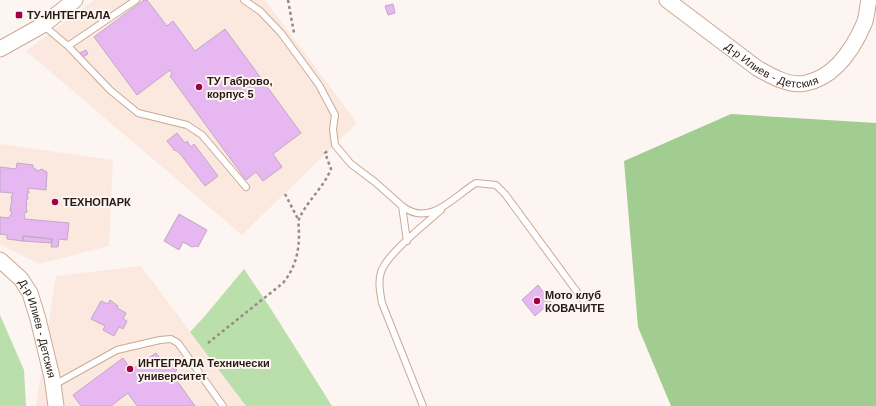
<svg xmlns="http://www.w3.org/2000/svg" width="876" height="406" font-family="Helvetica,sans-serif">
	<style>
		.built { fill: #fbe9df }
		.green { fill: #badfab }
		.forest { fill: #a2cd90 }
		.building { fill: #e7b7f2; stroke: #c0a8c6 }
		.lines { fill: none; stroke-linecap: round; stroke-linejoin: round }
		.service-casing { stroke: #cca995; stroke-width: 8 }
		.tertiary-casing { stroke: #cca995; stroke-width: 17 }
		.path { stroke: #958a85; stroke-width: 2.5; stroke-dasharray: 3 3; stroke-linecap: butt }
		.service { stroke: #fff; stroke-width: 6 }
		.tertiary { stroke: #fff; stroke-width: 15 }
		.poi-dot { fill: #9e0146; stroke: #fdf5f1; stroke-width: 1.5 }
		.labels { text-anchor: middle; dominant-baseline: central; stroke-width: 4; stroke-linejoin: round; paint-order: stroke }
		.poi-label { font-size: 11px; font-weight: bold; fill: #271a13; stroke: #fdf5f1; text-anchor: start }
		.street-label { font-size: 11px; fill: #271a13; stroke: #fdf5f1 }
	</style>
	<rect width="100%" height="100%" fill="#fdf5f1"/>
	<!-- built -->
	<path class="built" d="M94 0H265L357 123 242 235 26 51Z
		M0 144 113 160 109 246 39 264 0 244Z
		M141 266 246 406H36L56 276Z"/>
	<!-- green -->
	<path class="green" d="M244 269 271 309 332 406H246L190 332 204 317Z
		M0 315 24 370 26 406H0Z"/>
	<!-- forest -->
	<path class="forest" d="M731 114 876 123V406H671L638 327 624 161Z"/>
	<!-- building -->
	<path class="building" d="M144 0H147L167 26 173 21 195 51 225 29 301 133 273 154 282 167 263 181 256 172 246 180 170 76 172 74 170 70 137 95 94 37Z
		M393 4 395 13 388 15 385 6Z
		M86 50 88 54 83 57 80 53Z
		M177 133 185 143 187 141 191 147 194 144 218 176 205 186 181 155 176 150 175 151 167 141Z
		M17 163 33 165V168L39 171 41 169 47 172 46 190 28 188 29 193 27 194 28 199 26 200 27 206 26 207 27 212 24 213 25 219 69 223 67 240 59 239 58 247H51L52 239 23 236V241L7 239V235L0 234V217L9 218 12 212 10 211 12 199 11 198 13 193 0 192V167L16 169Z
		M179 214 207 230 198 247 196 246 192 247 183 242 179 250 164 241Z
		M23 236 52 239V243L23 241Z
		M538 285 551 302 535 316 522 300Z
		M110 300 118 306 117 308 126 313 123 319 127 321 123 329 119 327 114 336 103 330 105 326 91 319 101 301 108 304Z
		M156 353 165 365 170 361 177 370 172 374 195 406H137L128 393 111 406H81L73 395 123 358 131 370Z"/>
	<g class="lines">
		<defs>
			<path id="service" d="M244 0 260 11 281 33 319 85 335 115 333 129 335 145 351 164 375 182 402 206C430 228 454 196 476 183L496 185 505 194 583 300
				M43 25 68 46 136 0
				M68 46 110 90 138 113 187 125 202 135 246 187
				M402 206 407 241
				M54 385 117 350 160 340 171 339 178 343 223 406
				M423 406 382 303C380 292 378 282 381 272 386 255 426 223 441 210"/>
			<g id="tertiary">
				<path id="s1" d="M667 0 757 68C771 76 790 87 806 83 835 77 853 49 864 24 867 17 867 8 869 0"/>
				<path d="M0 49 43 25 75 0"/>
				<path id="s2" d="M0 260 21 279 30 293 38 319 52 377 56 406"/>
			</g>
		</defs>
		<!-- service casing -->
		<use href="#service" class="service-casing"/>
		<!-- tertiary casing -->
		<use href="#tertiary" class="tertiary-casing"/>
		<!-- path -->
		<path class="path" d="M288 0 294 33
			M285 194 298 219
			M208 343 283 283C295 268 299 253 299 234 299 229 298 223 299 219 307 201 324 187 331 169L325 153 329 150"/>
		<!-- service -->
		<use href="#service" class="service"/>
		<!-- tertiary -->
		<use href="#tertiary" class="tertiary"/>
	</g>
	<!-- markers -->
	<g class="poi-dot">
		<rect x="15" y="11" width="8" height="8" rx="2"/>
		<circle cx="199" cy="87" r="4"/>
		<circle cx="55" cy="202" r="4"/>
		<circle cx="537" cy="301" r="4"/>
		<circle cx="130" cy="369" r="4"/>
	</g>
	<g class="labels">
		<!-- poi labels -->
		<g class="poi-label">
			<text x="27" y="15">ТУ-ИНТЕГРАЛА</text>
			<text x="207" y="81">ТУ Габрово,<tspan x="207" dy="13">корпус 5</tspan></text>
			<text x="63" y="202">ТЕХНОПАРК</text>
			<text x="545" y="295">Мото клуб<tspan x="545" dy="13">КОВАЧИТЕ</tspan></text>
			<text x="138" y="363">ИНТЕГРАЛА Технически<tspan x="138" dy="13">университет</tspan></text>
		</g>
		<!-- street labels -->
		<g class="street-label">
			<text stroke="none"><textPath href="#s1" startOffset="126">Д-р Илиев - Детския</textPath></text>
			<text stroke="none"><textPath href="#s2" startOffset="81">Д-р Илиев - Детския</textPath></text>
		</g>
	</g>
</svg>
